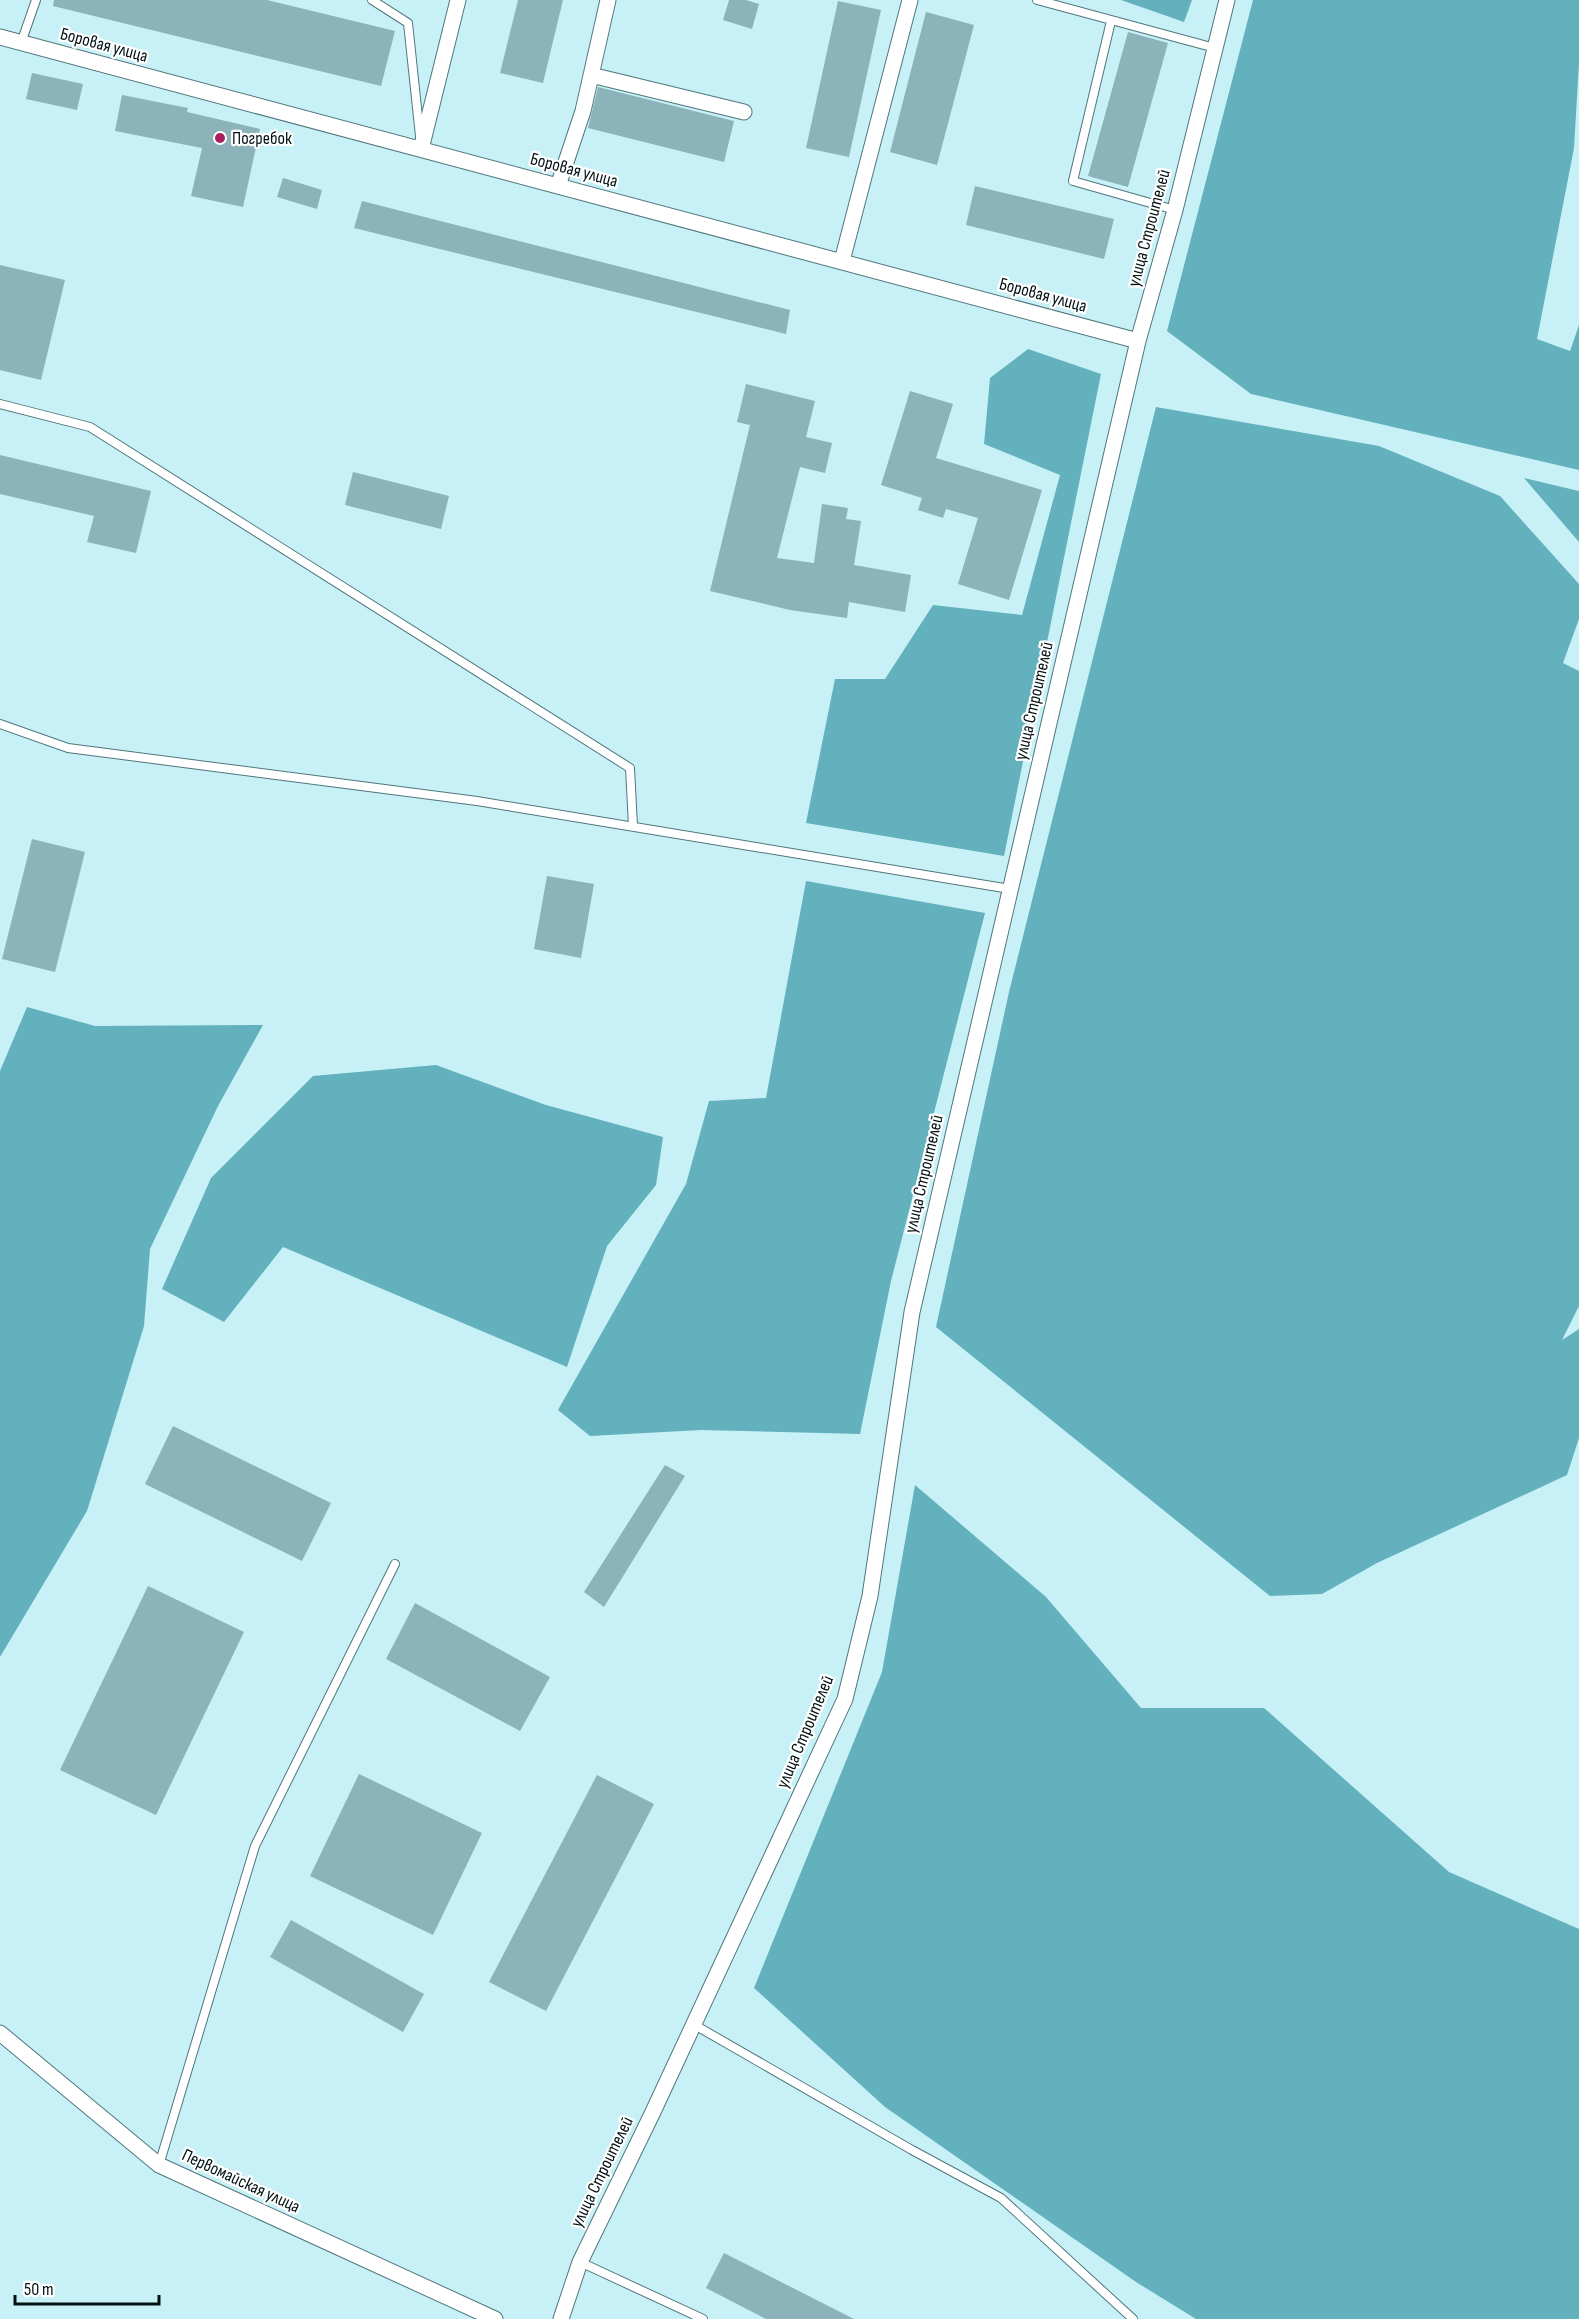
<svg xmlns="http://www.w3.org/2000/svg" width="1579" height="2319" font-family="'Sofia Sans Condensed',sans-serif">
	<style>
		.forest { fill: #62b1bd }
		.building { fill: #8bb3b9 }
		.lines { fill: none; stroke-linecap: round; stroke-linejoin: round }
		.lane-casing { stroke: #50767c; stroke-width: 10 }
		.street-casing { stroke: #50767c; stroke-width: 17 }
		.lane { stroke: #fff; stroke-width: 8 }
		.street { stroke: #fff; stroke-width: 15 }
		.poi-dot { fill: #aa1f60; stroke: #fff; stroke-width: 2 }
		.labels { text-anchor: middle; dominant-baseline: central; stroke-width: 4.5; stroke-linejoin: round; paint-order: stroke }
		.street-label { font-size: 18px; fill: #031113; stroke: #fff }
		.poi-label { font-size: 18px; fill: #031113; stroke: #fff; text-anchor: start }
	</style>
	<rect width="100%" height="100%" fill="#c7f1f7"/>
	<!-- forest -->
	<path class="forest" d="M1121 0H1192L1184 22Z
		M1253 0H1579V63L1574 148 1537 339 1570 351 1579 325V470L1251 394 1167 331Z
		M1028 349 1101 374 1004 856 806 823 835 679H885L933 605 1022 615 1060 475 984 444 990 378Z
		M1156 407 1379 446 1500 496 1579 584V619L1563 663 1579 671V1306L1562 1340 1579 1329V1438L1567 1475 1377 1563 1322 1594 1270 1596 936 1327 1009 992Z
		M1524 478 1579 491V542Z
		M806 881 985 913 891 1281 860 1434 701 1430 590 1436 558 1410 686 1184 709 1101 766 1098Z
		M27 1007 95 1026 263 1025 218 1106 150 1249 144 1326 87 1511 0 1657V1071Z
		M436 1065 546 1105 663 1137 656 1185 607 1246 567 1367 283 1247 224 1322 162 1289 211 1178 313 1076Z
		M915 1485 1046 1597 1141 1708H1264L1449 1872 1579 1929V2319H1196L1136 2282 885 2107 754 1988 882 1672Z"/>
	<!-- building -->
	<path class="building" d="M54 0H267L395 31 381 86 53 6Z
		M518 0H563L543 83 500 73Z
		M729 0H746L759 4 752 29 723 20Z
		M838 1 881 10 849 157 806 148Z
		M926 12 974 25 937 165 890 152Z
		M1128 32 1168 43 1128 187 1088 176Z
		M32 73 83 84 77 110 26 99Z
		M598 87 734 121 724 162 588 128Z
		M122 95 188 108 187 112 260 129 243 207 191 196 202 148 115 131Z
		M283 178 322 190 317 209 277 197Z
		M975 186 1114 219 1104 259 966 225Z
		M362 201 790 310 786 334 354 228Z
		M0 265 65 280 41 380 0 370Z
		M746 384 815 401 806 437 832 443 825 473 800 467 777 558 814 563 822 504 848 508 846 519 861 521 854 565 911 575 905 612 849 602 847 618 790 610 710 591 750 425 737 422Z
		M910 391 953 404 936 458 1042 490 1009 600 958 584 978 518 946 509 943 518 918 510 922 498 881 485Z
		M0 455 151 491 136 553 87 542 94 516 0 494Z
		M353 472 449 496 441 529 345 505Z
		M32 839 85 852 55 972 2 959Z
		M547 876 594 884 581 958 534 949Z
		M173 1426 331 1503 302 1561 145 1484Z
		M665 1465 685 1476 604 1607 584 1592Z
		M148 1586 244 1632 156 1815 60 1770Z
		M415 1603 550 1677 520 1731 386 1659Z
		M359 1774 482 1833 433 1935 310 1876Z
		M597 1775 654 1804 546 2011 489 1982Z
		M291 1920 424 1994 403 2032 270 1957Z
		M724 2253 854 2319H766L706 2288Z"/>
	<g class="lines">
		<defs>
			<path id="lane" d="M372 0 408 23 420 136
				M1037 0 1215 48
				M1111 21 1073 181 1175 210
				M21 43 36 0
				M0 404 90 427 630 768 633 826
				M0 724 68 748 477 801 1010 889
				M693 2024 912 2150 1001 2198 1133 2319
				M159 2165 255 1846 395 1564
				M580 2262 703 2319"/>
			<path id="street" d="M0 37 1138 341
				M591 75 744 112
				M421 149 458 0
				M558 186 583 111 608 0
				M842 261 910 0
				M0 2033 159 2165 495 2319
				M561 2319 580 2262 652 2114 845 1699 870 1596 912 1312 1138 341 1175 210 1227 0"/>
		</defs>
		<!-- lane casing -->
		<use href="#lane" class="lane-casing"/>
		<!-- street casing -->
		<use href="#street" class="street-casing"/>
		<!-- lane -->
		<use href="#lane" class="lane"/>
		<!-- street -->
		<use href="#street" class="street"/>
	</g>
	<!-- markers -->
	<circle class="poi-dot" cx="220" cy="138" r="6"/>
	<g class="labels">
		<!-- street labels -->
		<g class="street-label">
			<text transform="translate(104 45) rotate(15)">Боровая улица</text>
			<text transform="translate(574 170) rotate(15)">Боровая улица</text>
			<text transform="translate(1149 228) rotate(-75)">улица Строителей</text>
			<text transform="translate(1043 295) rotate(15)">Боровая улица</text>
			<text transform="translate(1034 701) rotate(-77)">улица Строителей</text>
			<text transform="translate(924 1174) rotate(-77)">улица Строителей</text>
			<text transform="translate(805 1732) rotate(-67)">улица Строителей</text>
			<text transform="translate(602 2172) rotate(-64)">улица Строителей</text>
			<text transform="translate(241 2181) rotate(25)">Первомайская улица</text>
		</g>
		<!-- poi labels -->
		<g class="poi-label">
			<text x="232" y="138">Погребок</text>
		</g>
	</g>
	<!-- scale -->
	<path d="M15 2295v9h144v-9" fill="none" stroke="#031113" stroke-width="3"/>
	<text x="24" y="2295" font-size="18" fill="#031113" stroke="#ffffff" stroke-width="4.5" paint-order="stroke">50 m</text>
</svg>
